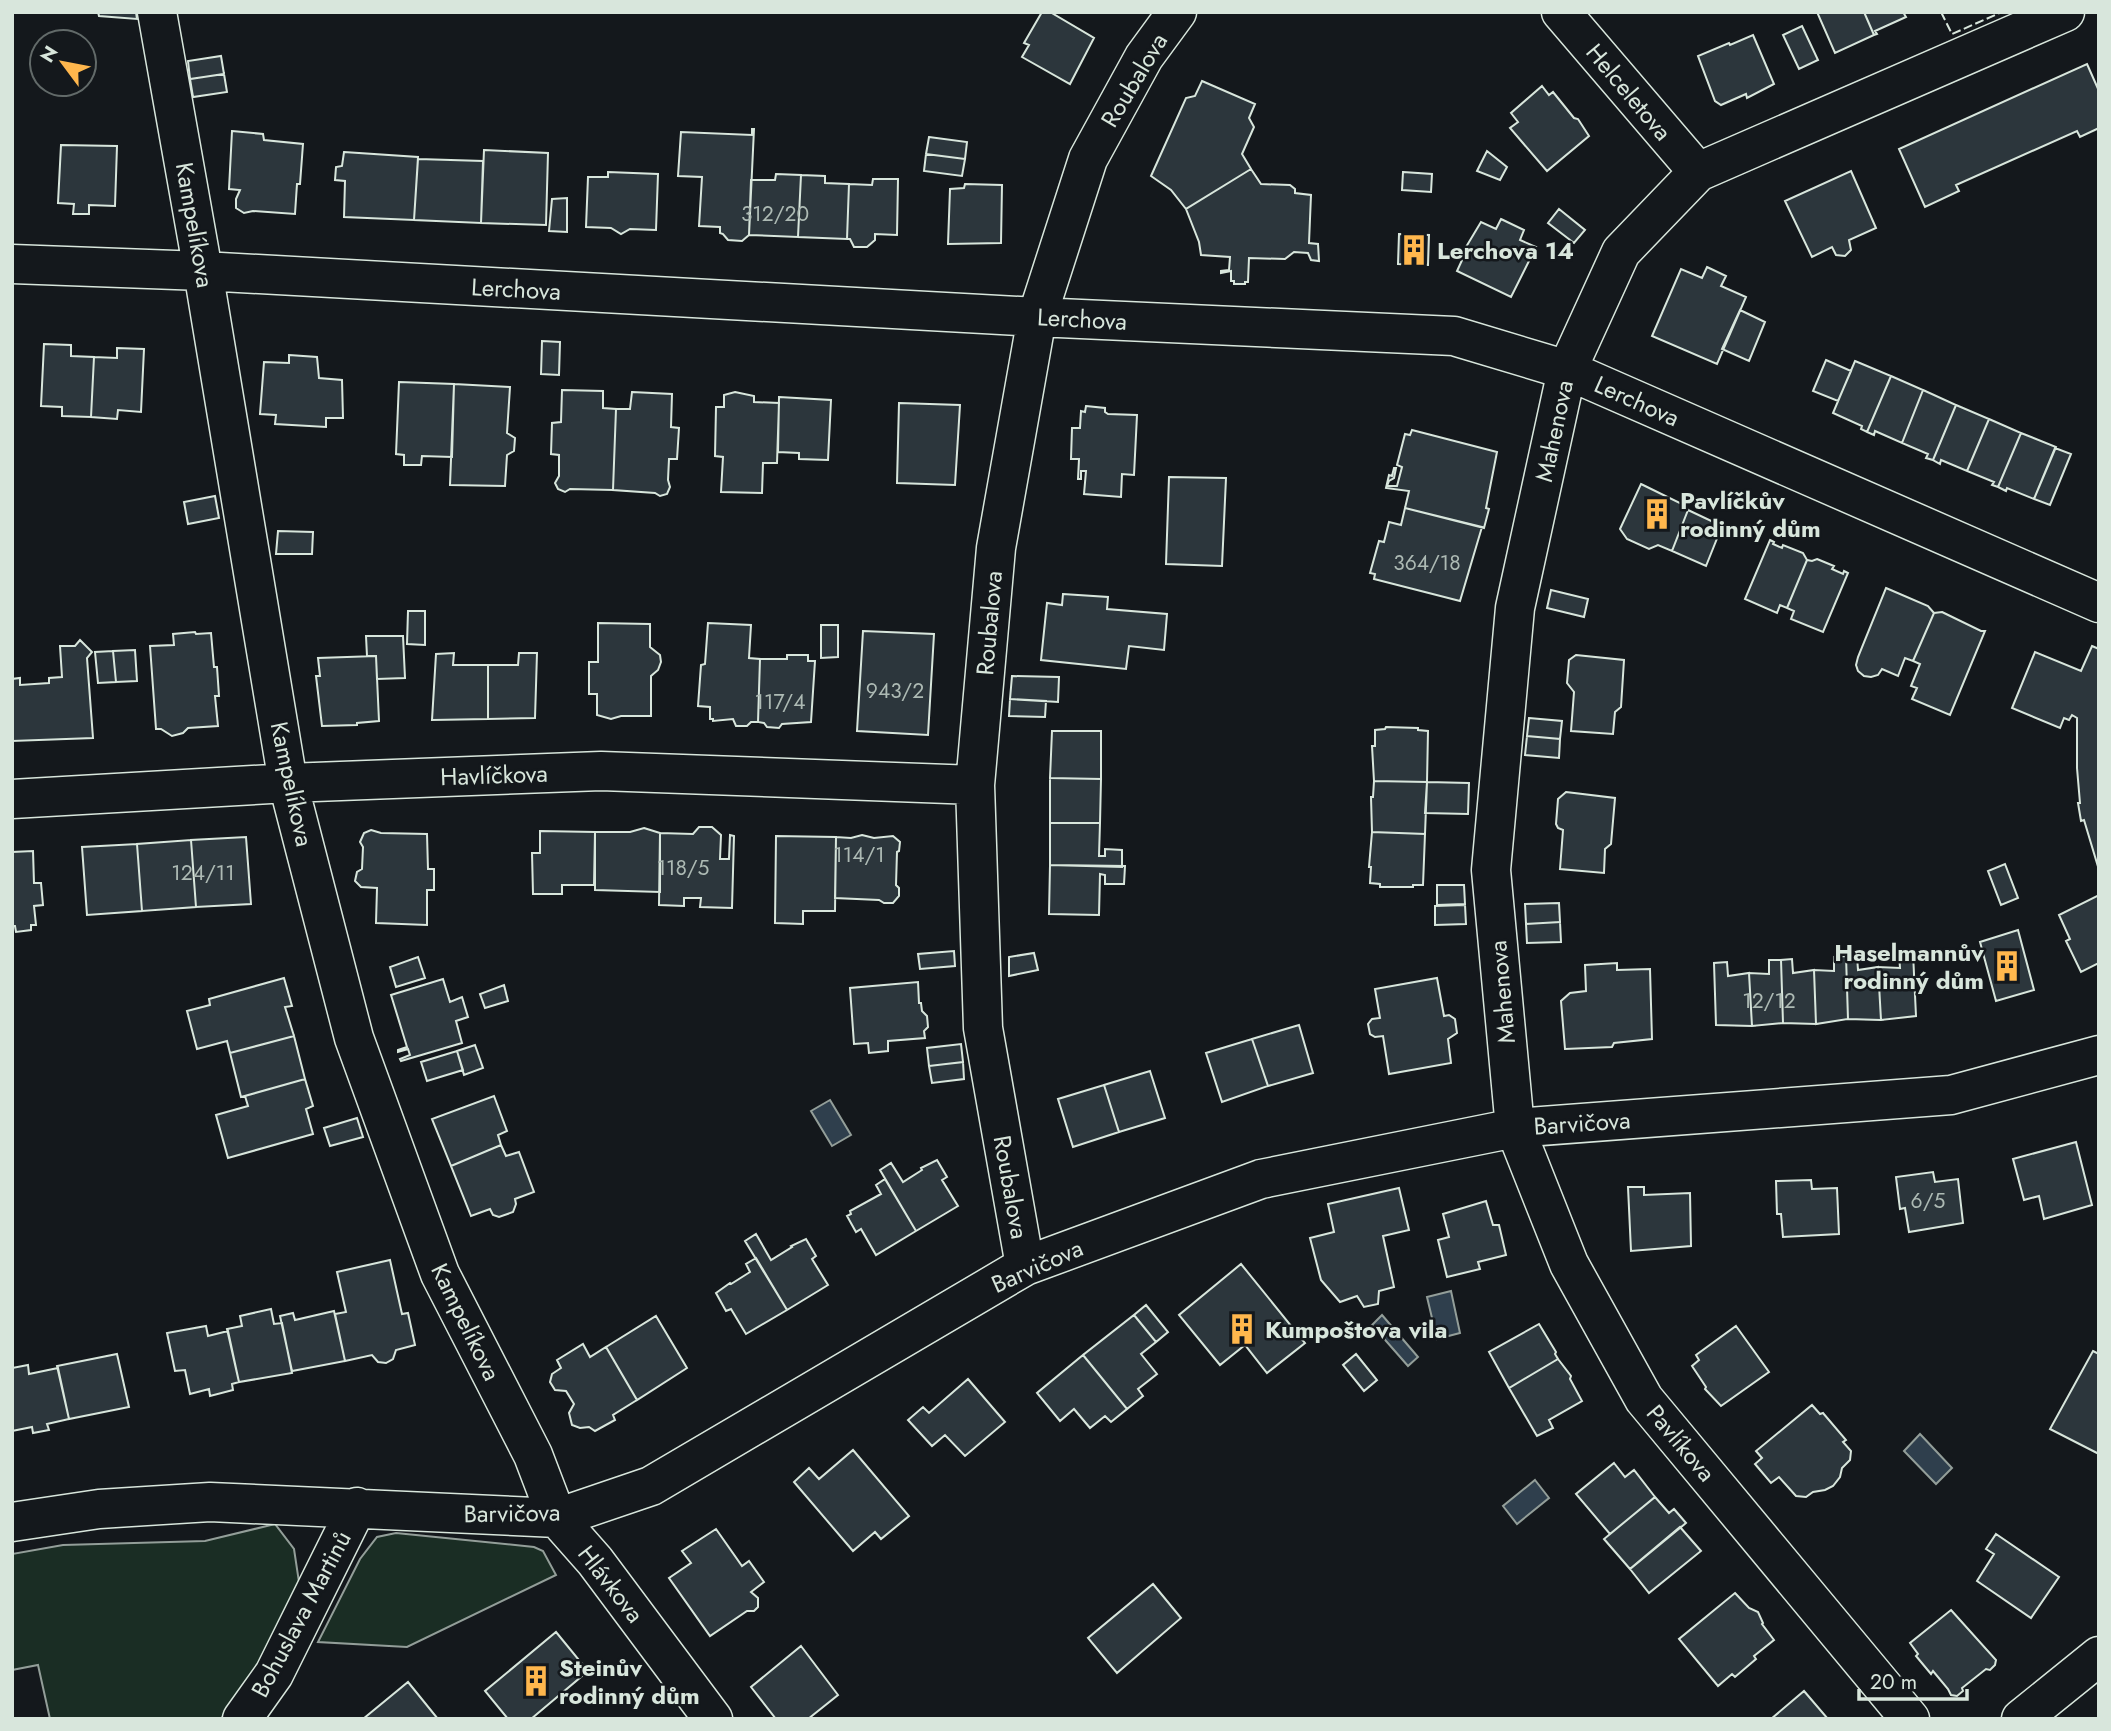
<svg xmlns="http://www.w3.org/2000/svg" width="2111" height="1731" font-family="Jost,sans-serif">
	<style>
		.green { fill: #1a2d24; stroke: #939e99; stroke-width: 2 }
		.water { fill: #2f3f4d; stroke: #939e99; stroke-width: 2 }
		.building { fill: #2c363c; stroke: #d8e6dc; stroke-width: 2 }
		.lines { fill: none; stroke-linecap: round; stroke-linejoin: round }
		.minor-casing { stroke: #d8e6dc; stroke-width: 41 }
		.minor { stroke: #14181c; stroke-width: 38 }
		.fence { stroke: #d8e6dc; stroke-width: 2; stroke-dasharray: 9 3.5; stroke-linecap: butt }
		.labels { text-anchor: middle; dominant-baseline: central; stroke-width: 5; stroke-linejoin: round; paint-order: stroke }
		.number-label { font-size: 21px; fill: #adbab4 }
		.street-label { font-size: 24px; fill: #d8e6dc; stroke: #14181c }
		.poi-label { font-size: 24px; font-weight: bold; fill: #d8e6dc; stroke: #14181c; text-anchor: start }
	</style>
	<rect width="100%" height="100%" fill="#14181c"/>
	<!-- green -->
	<path class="green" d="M275 1524 294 1549 299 1582 275 1639 221 1719H50L38 1665 12 1670V1554L63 1545 205 1541Z
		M396 1533 534 1547 543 1551 556 1575 407 1647 318 1642 360 1559 377 1537Z"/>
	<!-- water -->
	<path class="water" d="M830 1100 851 1135 832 1146 811 1111Z
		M1451 1291 1460 1333 1437 1339 1427 1297Z
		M1382 1315 1418 1357 1408 1366 1372 1325Z
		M1920 1434 1952 1468 1936 1484 1904 1451Z
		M1535 1480 1549 1498 1517 1524 1503 1506Z"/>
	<!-- building -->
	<path class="building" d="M98 12H136L137 19 99 16Z
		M1042 12H1050L1094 38 1070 84 1022 57 1029 45 1024 43Z
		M1817 12H1864L1874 35 1835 53Z
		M1864 12H1903L1906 17 1875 31 1877 34 1874 35Z
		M1802 26 1818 60 1799 69 1783 35Z
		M1753 35 1774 84 1747 98 1746 94 1721 105 1715 101 1698 56 1729 43 1730 45Z
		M221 56 224 74 190 79 188 61Z
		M2087 64 2099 91V128L2080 137 2077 131 1956 185 1959 191 1925 207 1899 149Z
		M224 74 227 92 193 97 190 79Z
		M1202 81 1255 104 1249 118 1254 127 1242 154 1251 169 1186 209 1171 190 1151 176 1186 98 1195 96Z
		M1542 86 1549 95 1553 92 1574 118 1578 119 1589 136 1547 171 1510 128 1518 122 1511 113Z
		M752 129H754L749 235 742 241 728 240 723 234 720 233V227L699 226 702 177 678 176 681 132 752 135Z
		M232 131 263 134 264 140 303 144 300 184H297L295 214 253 211 244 213 236 208V199L240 190 229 189Z
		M929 137 967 142 965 159 926 154Z
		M61 145 117 146 115 206 89 205V214H73L74 204 58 203Z
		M484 150 548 153 546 225 481 223Z
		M1487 151 1507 167 1500 180 1477 171Z
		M344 152 418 157 414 220 344 217 345 181 335 180 336 167 342 166Z
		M926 154 965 159 962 176 924 171Z
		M418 159 483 161 481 223 414 220Z
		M1251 169 1261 184 1290 185 1295 189V193L1311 195 1309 243 1318 244 1319 261 1311 260 1308 253 1294 252 1285 259 1249 258 1248 282H1245V284H1234V281H1231V271L1221 273V271L1229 270 1230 257 1201 255 1199 242 1186 209Z
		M1851 171 1876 228 1849 240 1851 250 1845 256 1836 255 1832 247 1812 257 1785 201Z
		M608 172 658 174 656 230 630 229 621 234 611 228 586 227 588 177H608Z
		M1403 172 1432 174 1431 192 1402 190Z
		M776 174 801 175 798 237 749 235 751 180H775Z
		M801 175 825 176V183L849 184 847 239 798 237Z
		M873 179H898L897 235 875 234V240L867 247H854L850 239H847L849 184 872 185Z
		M965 184 1002 185 1001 243 948 244 950 189 964 188Z
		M567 198V232L549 231 552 199Z
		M1559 209 1585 230 1574 243 1548 223Z
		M1501 219 1524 230 1520 240 1536 247 1511 297 1457 271 1463 258 1460 257 1481 222 1496 229Z
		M1399 234 1429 235 1428 265 1398 264Z
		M1707 267 1726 276 1721 286 1746 297 1717 364 1652 336 1681 269 1702 278Z
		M1740 310 1765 322 1749 361 1722 349Z
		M542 341 560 342 559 375 541 374Z
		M44 344 71 345V356L94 357 91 417 62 416V407L41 406Z
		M117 348 144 349 141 412 118 410 117 419 91 417 94 357 117 358Z
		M289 355 317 357 319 378 342 380 343 418H326V427L275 424 276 415 260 414 264 362 289 363Z
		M1826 360 1851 371 1838 401 1813 391Z
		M1855 361 1891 376 1867 432 1861 429 1862 426 1833 413Z
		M1891 376 1923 390 1902 443 1875 431 1874 435 1867 432Z
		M399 382 454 384 452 457 422 456 421 465H404V455L396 454Z
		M454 384 510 387 507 433 515 438 514 451 507 455 505 486 450 485Z
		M562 390 603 391V408L616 409 613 490 570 489 565 492 558 489 555 483 559 476V455L551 454 552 423 561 422Z
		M1923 390 1956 405 1933 460 1926 458 1928 454 1902 443Z
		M632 392 672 394 671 427 679 428 677 459H669L668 480 670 487 667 494 660 496 655 493 613 490 616 409H630Z
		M735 392 754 396V402L779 403 777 463H763L762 493 721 492 723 457 715 456 716 407H724V395Z
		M779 397 831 400 828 460 799 459V453L778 452Z
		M899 403 960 405 955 485 897 483Z
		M1956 405 1989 419 1967 471 1941 460 1940 464 1933 460Z
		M1086 406 1105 408V412L1108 414 1137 415 1134 475 1122 474 1121 497 1084 494 1086 471H1081V479H1078L1079 459H1071L1072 428H1080L1081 411 1085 412Z
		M1989 419 2021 433 1998 487 1992 485 1994 482 1967 471Z
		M1412 430 1497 452 1486 508 1489 509 1484 528 1405 508 1409 491 1386 488 1389 475 1392 476 1394 468H1396L1394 478 1389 481 1387 486H1397L1402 467 1397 465 1405 434 1410 435Z
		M2021 433 2056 447 2034 499 2007 488 2006 491 1998 487Z
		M2055 448 2071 454 2050 505 2034 499Z
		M1169 477 1226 478 1222 566 1166 564Z
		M1641 484 1684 505 1688 510 1672 551 1658 545 1649 549 1627 539 1620 529Z
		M215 496 219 518 188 524 184 502Z
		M1405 508 1482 527 1460 601 1374 579 1375 574 1370 573 1379 541 1384 542 1389 522 1401 525Z
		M1688 510 1722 526 1706 566 1672 551Z
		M278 531 313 532 312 554H276Z
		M1770 540 1774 542 1773 544 1782 548 1783 545 1803 553 1807 560 1787 608 1780 605 1777 613 1745 599Z
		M1817 559 1834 566 1832 569 1843 574 1844 571 1848 573 1823 632 1791 619 1794 611 1787 608 1807 560 1812 561Z
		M1886 588 1928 606 1934 613 1913 661 1905 658 1898 676 1882 669 1878 675 1871 677 1864 676 1858 671 1856 665 1858 657Z
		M1551 590 1588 599 1584 617 1547 608Z
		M1063 594 1108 597 1107 609 1167 614 1164 650 1129 646 1126 669 1041 660 1047 603 1062 605Z
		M408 611H425V645L407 644Z
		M1942 612 1981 631H1985L1950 715 1912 699 1917 688 1911 686 1920 664 1913 661 1934 613Z
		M598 623 650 624V647L660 655 661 662 658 670 651 676V716H621L611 719 597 715V694H589V662H598Z
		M708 623 751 625 749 658 760 659 758 722H751L747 726H736L733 719 713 721V719H710V707L698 706 701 665 705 664Z
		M821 625H838V657L821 658Z
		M863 631 934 634 928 735 857 731Z
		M195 632 196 634 211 633 214 667H217L219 696H215L218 726 188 728 183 733 172 736 161 729H156L150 646 174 645 173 634Z
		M366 636H403L405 678 377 679 376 656H367Z
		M80 640 92 652 87 658 93 738 12 741V679L20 678V685L49 683V678L62 677 60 646H75Z
		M2092 646 2099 649V870L2084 820 2081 821 2078 803H2080L2077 768V718L2072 715 2069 720 2064 718 2060 728 2012 708 2035 652 2081 671Z
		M135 650 137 681 116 682 113 651Z
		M113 651 116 682 98 683 95 652Z
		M454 653 453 665H488V719L432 720 436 654Z
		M519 653H537L535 718 488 719V665H518Z
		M787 655H808V661H815L811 722 782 724 779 728 767 727 764 723 758 722 760 659H787Z
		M1576 655 1624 660 1621 707 1615 712 1613 734 1571 731 1574 692 1567 683 1569 660Z
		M376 656 379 721 357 723V725L322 726 316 676H320L318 658Z
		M1012 676 1059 677 1058 702 1010 699Z
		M1010 699 1046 701 1045 717 1009 716Z
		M1529 718 1562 721 1560 739 1527 736Z
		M1386 727 1418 728V730L1428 731 1427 782 1374 781 1372 746H1375V730L1385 729Z
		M1052 731H1101V779L1050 778Z
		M1527 736 1560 739 1559 758 1525 755Z
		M1050 778 1101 779 1100 823H1050Z
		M1374 781 1427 782 1425 834 1372 832 1371 797H1373Z
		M1427 782 1469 783 1468 814 1425 813Z
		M1566 792 1615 798 1611 844 1605 849 1604 873 1560 869 1563 830 1558 828 1556 824 1558 799Z
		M1050 823H1100L1099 856H1105V849L1122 850V867L1050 865Z
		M699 827H712L721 835 720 859H729L730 835 734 836 732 908 700 907 701 898H684V906L659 905 660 833 693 834Z
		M644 828 660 833V892L595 890V832H630Z
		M371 830 381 833 427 834 428 869H434V890H427V925L376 923 377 888 361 887 355 881 357 872 362 869 363 847 360 842 364 833Z
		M540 831 595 832 594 885H562V894H533L532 853H540Z
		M1372 832 1425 834 1423 885H1413V887H1380V884L1370 883 1371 867H1369Z
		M862 835 874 838 893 836 900 842 899 851 897 852 896 885 899 888V896L893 903H884L879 900 835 898 836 837 851 838Z
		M776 836 836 837 835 911H803V924L775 923Z
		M246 837 251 904 196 907 191 840Z
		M191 840 196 907 142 911 137 844Z
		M137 844 142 911 87 915 82 847Z
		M33 851 34 883H41L43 905 34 906 36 925H31V930L16 932 15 926H12V852Z
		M2005 864 2018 898 2001 905 1988 871Z
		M1050 865 1125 866 1124 884H1105V875L1100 874 1099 915 1049 914Z
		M1437 885H1464L1465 904 1437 905Z
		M2099 895V963L2081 972 2066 941 2070 939 2059 915Z
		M1559 903 1560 922 1526 924 1525 904Z
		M1465 905 1466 924 1435 925V906Z
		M1560 922 1561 942 1527 943 1526 924Z
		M2018 930 2034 990 1996 1001 1980 942Z
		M954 951 955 966 920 969 918 954Z
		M1034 953 1038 970 1009 976V957Z
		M1913 953 1916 1016 1881 1020 1878 967 1900 968 1899 954Z
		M1846 956 1848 1019 1816 1024 1814 970 1834 971V957Z
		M1846 956H1857L1858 970 1878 967 1881 1020 1848 1019Z
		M418 957 425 978 396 987 390 967Z
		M1792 959 1793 973 1814 970 1816 1024 1783 1023 1781 960Z
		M1769 960H1781L1783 1023 1752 1026 1749 973 1769 974Z
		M1727 962 1728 976 1749 973 1752 1026 1716 1025 1714 963Z
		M1617 963V970L1650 969 1652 1039 1614 1043 1612 1047 1565 1049 1561 1001 1570 993 1586 991 1585 965Z
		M284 978 292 1006 285 1007 294 1036 230 1053 227 1041 197 1049 187 1011 210 1005 209 999Z
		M1437 978 1444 1016 1449 1015 1455 1019 1457 1033 1448 1039 1451 1063 1389 1074 1383 1036 1375 1037 1370 1034 1368 1024 1372 1019 1380 1018 1375 989Z
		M443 979 450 1002 462 997 468 1017 456 1021 462 1043 401 1061 400 1059 410 1055 408 1049 398 1052V1050L407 1047 391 995Z
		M918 982 919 1003H921L922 1011 927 1016 928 1027 924 1031 925 1038 888 1041V1051L869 1053 868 1043 854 1044 850 988Z
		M504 985 508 1001 485 1008 480 994Z
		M1299 1025 1313 1073 1268 1086 1252 1039Z
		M294 1036 305 1079 241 1097 230 1053Z
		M1252 1039 1268 1086 1222 1102 1206 1053Z
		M961 1044 963 1062 929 1066 927 1048Z
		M475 1045 483 1068 464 1075 457 1051Z
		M457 1051 463 1070 427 1081 421 1062Z
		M963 1062 964 1079 932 1083 929 1066Z
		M1150 1071 1165 1118 1119 1132 1104 1085Z
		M305 1079 313 1106 306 1109 313 1134 228 1158 216 1115 248 1106 245 1096Z
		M1104 1085 1119 1132 1073 1147 1058 1099Z
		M494 1096 507 1131 498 1135 501 1145 451 1166 432 1119Z
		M357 1118 363 1137 330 1146 324 1128Z
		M2076 1142 2092 1205 2044 1219 2039 1196 2024 1200 2013 1159Z
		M501 1145 506 1156 519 1152 534 1192 515 1199 516 1204 513 1212 499 1217 493 1215 490 1209 471 1216 451 1166Z
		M937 1160 947 1177 942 1180 958 1206 916 1231 880 1170 891 1163 903 1182 922 1170 921 1168Z
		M1933 1172 1935 1182 1958 1179 1963 1223 1909 1232 1905 1208 1900 1209 1896 1177Z
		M885 1179 916 1231 876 1255 861 1229 856 1232 847 1216 851 1214 850 1211 881 1194 876 1185Z
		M1811 1180 1812 1189 1837 1188 1839 1234 1783 1237 1781 1214H1777L1776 1181Z
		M1628 1187H1644V1195L1690 1193 1691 1246 1631 1251Z
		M1399 1188 1409 1230 1383 1236 1394 1287 1379 1291 1378 1304 1364 1307 1357 1296 1340 1302 1321 1280 1310 1238 1334 1232 1328 1204Z
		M1486 1201 1493 1225H1499L1506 1255 1478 1262 1480 1269 1447 1277 1438 1240 1449 1237 1443 1214Z
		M756 1234 771 1260 792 1247 791 1246 806 1239 816 1256 812 1259 828 1285 787 1310 745 1241Z
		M756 1258 787 1310 746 1334 731 1309 726 1311 716 1293 730 1283 731 1284 750 1272 746 1264Z
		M390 1260 402 1314 408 1313 415 1345 396 1350 393 1359 386 1363 378 1362 372 1355 345 1361 335 1314 346 1312 337 1272Z
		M1241 1264 1305 1343 1267 1373 1245 1345 1220 1365 1179 1315Z
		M1146 1305 1168 1332 1156 1342 1134 1315Z
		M271 1309 274 1324 282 1323 292 1373 239 1382 227 1329 242 1326 240 1316Z
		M334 1311 345 1361 292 1371 280 1316 293 1313 295 1320Z
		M1134 1315 1156 1342 1141 1354 1157 1374 1138 1389 1143 1396 1127 1409 1083 1355Z
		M656 1316 687 1368 637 1400 606 1347Z
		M1539 1324 1556 1352 1555 1354 1558 1359 1509 1388 1489 1352Z
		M206 1326 208 1336 228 1331 239 1382 232 1384 233 1390 210 1396 209 1389 190 1394 185 1370 175 1371 167 1333Z
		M1736 1326 1769 1372 1721 1406 1705 1389 1706 1387 1692 1366 1699 1360 1696 1355Z
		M583 1344 590 1357 606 1347 637 1400 613 1415 615 1420 595 1431 589 1427 580 1428 572 1425 569 1413 574 1404 566 1391 555 1390 550 1382 552 1374 561 1368 557 1360Z
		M2093 1351 2099 1354V1454L2050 1429Z
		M117 1354 129 1407 69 1419 57 1366Z
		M1356 1354 1377 1380 1364 1391 1343 1365Z
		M1083 1355 1127 1409 1111 1422 1105 1416 1090 1428 1074 1409 1060 1421 1037 1393Z
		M1558 1359 1571 1376 1570 1379 1582 1401 1549 1420 1553 1428 1537 1436 1509 1388Z
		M28 1365 29 1374 58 1368 69 1419 47 1424 49 1430 33 1433 32 1427 12 1431V1368Z
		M968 1379 1005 1422 965 1456 945 1435 932 1446 908 1420 923 1407 929 1413Z
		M1812 1405 1820 1414 1823 1413 1846 1440 1843 1442 1851 1451 1850 1460 1842 1468 1840 1477 1833 1486 1825 1490 1813 1492 1806 1497 1796 1496 1779 1477 1771 1483 1755 1464 1762 1458 1756 1451Z
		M853 1450 909 1516 881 1539 875 1532 853 1551 794 1482 809 1468 819 1479Z
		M1614 1463 1625 1477 1634 1470 1655 1497 1610 1534 1576 1494Z
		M1655 1497 1669 1513 1674 1509 1686 1523 1630 1569 1604 1539Z
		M1680 1527 1701 1551 1649 1593 1630 1569Z
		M716 1529 742 1566 749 1561 764 1582 751 1592 758 1598V1607L754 1611H747L710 1636 669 1578 691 1563 682 1551Z
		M1996 1534 2059 1577 2031 1618 1977 1581 1994 1554 1986 1549Z
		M1153 1584 1181 1618 1117 1673 1088 1638Z
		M1735 1593 1749 1608 1758 1612 1763 1623 1762 1624 1774 1640 1754 1656 1756 1659 1735 1677 1732 1674 1718 1686 1679 1639Z
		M1951 1610 1996 1660 1995 1665 1990 1670 1986 1669 1962 1688 1963 1691 1957 1696 1951 1695 1948 1689 1933 1671 1931 1674 1916 1656 1918 1654 1910 1643Z
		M556 1632 588 1671 531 1719H508L485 1691Z
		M801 1646 838 1695 808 1719H776L751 1687Z
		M408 1682 438 1719H363Z
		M1804 1691 1828 1719H1771Z"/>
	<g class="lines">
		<defs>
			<path id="minor" d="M157 12 203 271 288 783 354 1038 440 1274 533 1455 557 1518 595 1561 713 1719
				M1561 12 1698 172
				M12 264 203 271 1037 317 1454 336 1567 370 2099 603
				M12 799 288 783 601 771 975 785
				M1025 1266 983 1028 975 785 996 548 1037 317 1088 159 1144 57 1177 12
				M12 1522 99 1509 210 1502 557 1518 651 1486 1025 1266 1261 1179 1515 1128 1951 1095 2099 1055
				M242 1719 274 1674 357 1507
				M1910 1719 1644 1399 1569 1264 1515 1128 1491 870 1515 608 1567 370 1621 252 1698 172 2065 12
				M2021 1719 2099 1656"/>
		</defs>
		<!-- minor casing -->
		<use href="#minor" class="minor-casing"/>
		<!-- minor -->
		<use href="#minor" class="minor"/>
		<!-- fence -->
		<path class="fence" d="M1941 12 1952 34 2002 12"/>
	</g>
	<!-- icons -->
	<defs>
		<symbol id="building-bare" viewBox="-9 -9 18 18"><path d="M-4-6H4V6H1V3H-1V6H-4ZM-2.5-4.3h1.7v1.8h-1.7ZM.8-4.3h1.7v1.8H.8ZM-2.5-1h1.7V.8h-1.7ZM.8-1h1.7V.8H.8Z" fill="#ffb74d" stroke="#14181c" stroke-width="2.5" paint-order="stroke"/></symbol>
	</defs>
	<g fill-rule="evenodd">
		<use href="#building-bare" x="1392" y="228" width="44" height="44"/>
		<use href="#building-bare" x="1635" y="492" width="44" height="44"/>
		<use href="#building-bare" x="1985" y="944" width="44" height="44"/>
		<use href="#building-bare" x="1220" y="1307" width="44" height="44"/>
		<use href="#building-bare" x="514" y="1659" width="44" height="44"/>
	</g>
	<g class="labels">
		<!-- number labels -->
		<g class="number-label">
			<text x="775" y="214">312/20</text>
			<text x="1427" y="563">364/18</text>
			<text x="895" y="691">943/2</text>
			<text x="780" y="702">117/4</text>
			<text x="859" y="855">114/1</text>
			<text x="683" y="868">118/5</text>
			<text x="203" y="873">124/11</text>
			<text x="1769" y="1001">12/12</text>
			<text x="1928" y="1201">6/5</text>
		</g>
		<!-- street labels -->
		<g class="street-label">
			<text transform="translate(1134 80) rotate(-59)">Roubalova</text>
			<text transform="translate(1629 92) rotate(50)">Helceletova</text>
			<text transform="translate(195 225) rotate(80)">Kampelíkova</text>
			<text transform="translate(516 289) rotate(3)">Lerchova</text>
			<text transform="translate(1082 319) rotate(3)">Lerchova</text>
			<text transform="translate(1637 401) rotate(24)">Lerchova</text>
			<text transform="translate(1554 431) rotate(-78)">Mahenova</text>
			<text transform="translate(989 623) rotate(-85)">Roubalova</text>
			<text transform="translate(494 775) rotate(-2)">Havlíčkova</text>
			<text transform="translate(292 784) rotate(78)">Kampelíkova</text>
			<text transform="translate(1502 992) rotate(-95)">Mahenova</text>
			<text transform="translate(1582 1123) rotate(-4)">Barvičova</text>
			<text transform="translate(1011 1187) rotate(80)">Roubalova</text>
			<text transform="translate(1037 1266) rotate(-24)">Barvičova</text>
			<text transform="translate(466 1322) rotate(64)">Kampelíkova</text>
			<text transform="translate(1681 1443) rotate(50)">Pavlíkova</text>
			<text transform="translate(512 1513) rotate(-1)">Barvičova</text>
			<text transform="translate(611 1584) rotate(52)">Hlávkova</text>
			<text transform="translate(301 1614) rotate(-62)">Bohuslava Martinů</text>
		</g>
		<!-- poi labels -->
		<g class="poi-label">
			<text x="1437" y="250">Lerchova 14</text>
			<text x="1680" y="500">Pavlíčkův<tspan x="1680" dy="28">rodinný dům</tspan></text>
			<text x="1984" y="952" text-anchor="end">Haselmannův<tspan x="1984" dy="28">rodinný dům</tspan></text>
			<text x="1265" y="1329">Kumpoštova vila</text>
			<text x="559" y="1667">Steinův<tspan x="559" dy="28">rodinný dům</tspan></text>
		</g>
	</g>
	<!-- border -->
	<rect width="2111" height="1731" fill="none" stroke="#d8e6dc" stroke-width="28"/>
	<!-- north arrow -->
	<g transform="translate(63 63) rotate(302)"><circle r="33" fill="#14181c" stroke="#626a69" stroke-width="2"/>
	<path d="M0-5L12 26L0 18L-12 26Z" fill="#ffb74d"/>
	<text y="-10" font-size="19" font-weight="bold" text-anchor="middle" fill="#d8e6dc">N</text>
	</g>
	<!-- scale -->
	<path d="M1859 1689v10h108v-10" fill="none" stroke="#d8e6dc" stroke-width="3.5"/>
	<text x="1870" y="1689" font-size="21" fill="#d8e6dc" stroke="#14181c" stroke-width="5" paint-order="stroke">20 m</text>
</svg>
